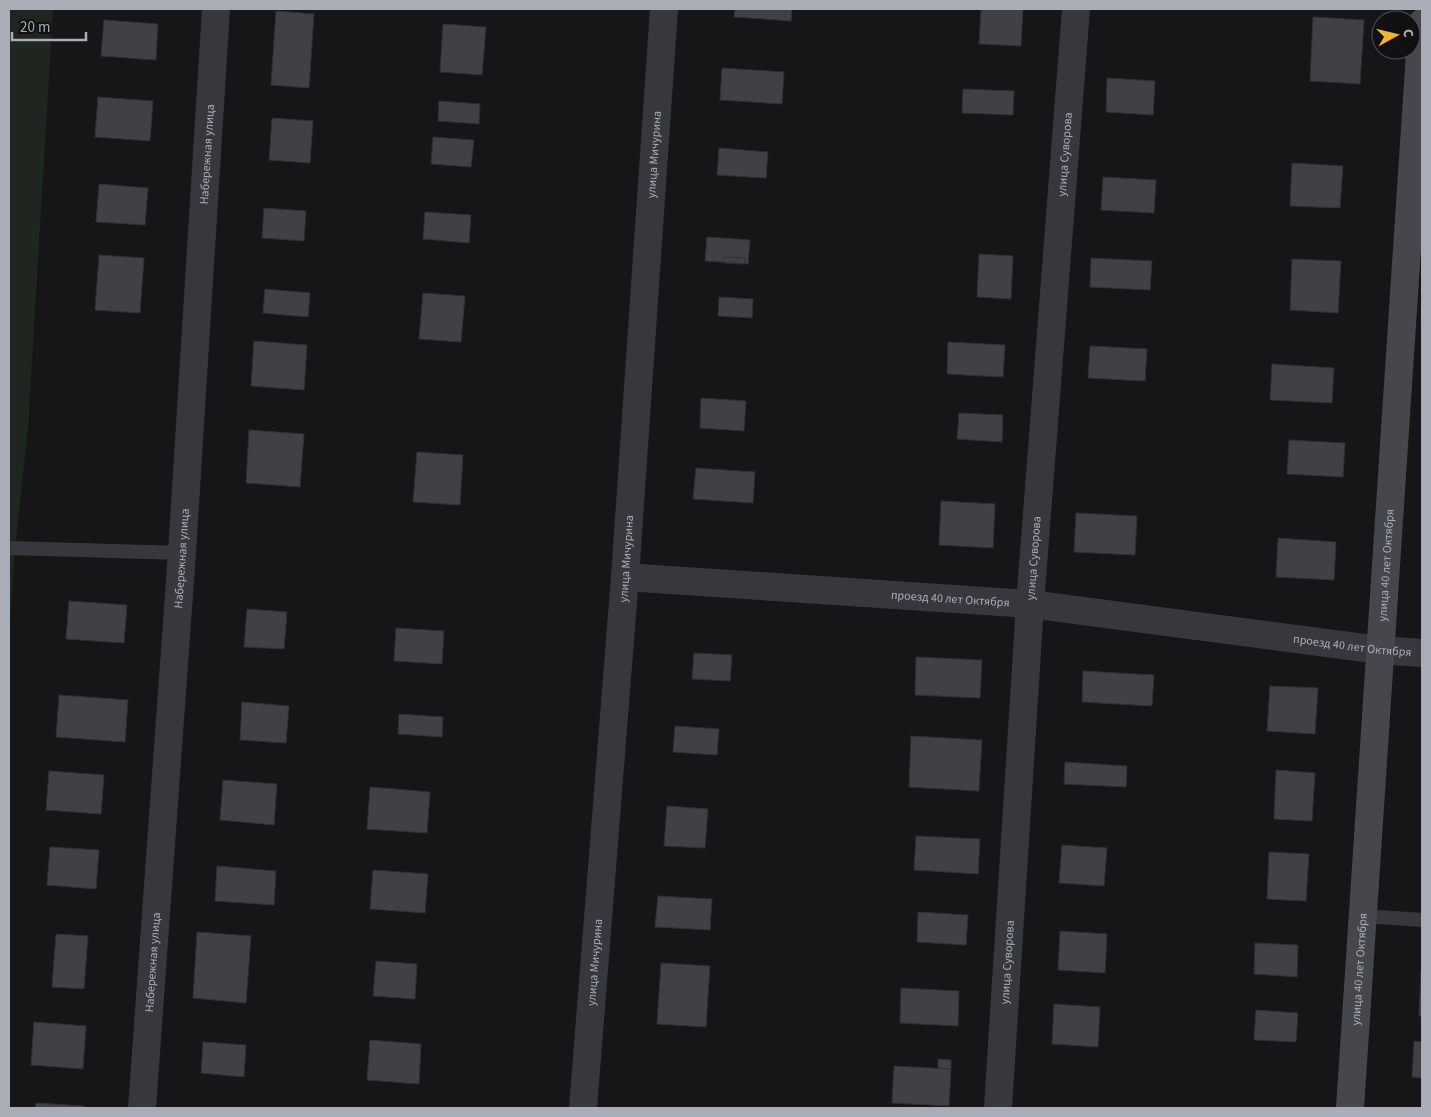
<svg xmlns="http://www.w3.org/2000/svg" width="1431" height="1117" font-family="'Source Sans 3',sans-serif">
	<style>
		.green { fill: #1e261f }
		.building { fill: #404145; stroke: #303034 }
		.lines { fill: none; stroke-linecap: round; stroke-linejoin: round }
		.lane { stroke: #37383d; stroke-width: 14 }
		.street { stroke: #37383d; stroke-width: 28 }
		.secondary { stroke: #45474d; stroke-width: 28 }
		.labels { text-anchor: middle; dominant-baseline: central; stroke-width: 4; stroke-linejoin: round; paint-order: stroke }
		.street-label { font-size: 12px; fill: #a8adb8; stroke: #111113 }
	</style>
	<rect width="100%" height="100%" fill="#161618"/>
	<!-- green -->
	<path class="green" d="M9 9H53L28 428 15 548 9 638Z"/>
	<!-- building -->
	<path class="building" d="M735 9H792L791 21 734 17Z
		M981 9H1023L1021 46 979 44Z
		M276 11 314 14 309 88 271 85Z
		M1313 17 1364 20 1360 84 1310 81Z
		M104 20 158 24 156 60 101 56Z
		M443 24 486 27 482 75 440 72Z
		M722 68 784 72 782 104 720 100Z
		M1107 78 1155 81 1153 115 1106 112Z
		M963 89 1014 91 1013 115 962 113Z
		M98 97 153 101 150 141 95 137Z
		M439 101 480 104 479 124 438 121Z
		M272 118 313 121 310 163 269 160Z
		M433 137 474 140 471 167 431 164Z
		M719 148 768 152 766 178 717 175Z
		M1292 163 1343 166 1340 208 1290 206Z
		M1103 177 1156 180 1154 213 1101 210Z
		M99 184 148 188 145 225 96 222Z
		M264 208 306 211 304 241 262 238Z
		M425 212 471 215 469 243 423 239Z
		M707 237 750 240 748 264 705 261Z
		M979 254 1013 256 1011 299 977 297Z
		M99 255 144 258 140 313 95 310Z
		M724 257 745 258V264L724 263Z
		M1091 258 1152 261 1150 290 1090 287Z
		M1292 259 1341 261 1338 313 1290 310Z
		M265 289 310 293 308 317 263 313Z
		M423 293 465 296 461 342 419 339Z
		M719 297 753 299 752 318 718 316Z
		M254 341 307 345 304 390 251 386Z
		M948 342 1005 345 1003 377 947 374Z
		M1090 346 1147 349 1145 381 1088 378Z
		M1272 364 1334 368 1332 403 1270 400Z
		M701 398 746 401 744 431 700 428Z
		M959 413 1003 415 1002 442 957 439Z
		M249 430 304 434 300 487 246 483Z
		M1289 440 1345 443 1343 477 1287 474Z
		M417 452 463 455 460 505 413 502Z
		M696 468 755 472 753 503 693 499Z
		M941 501 995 504 993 548 939 545Z
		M1076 513 1137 516 1135 555 1074 552Z
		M1278 538 1336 542 1334 580 1276 577Z
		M69 601 127 605 124 643 66 639Z
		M247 609 287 612 284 649 244 647Z
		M396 628 444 631 442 664 394 661Z
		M694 653 732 655 730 681 692 679Z
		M916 657 982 660 980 698 915 695Z
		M1083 671 1154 675 1152 706 1082 702Z
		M1270 686 1318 688 1315 734 1267 731Z
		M59 695 128 700 125 742 56 737Z
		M242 702 289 706 286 743 240 740Z
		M399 714 443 717 442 737 398 734Z
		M675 726 719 729 717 755 673 752Z
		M911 736 982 740 979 791 909 787Z
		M1065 762 1127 766 1126 787 1064 784Z
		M1276 770 1315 773 1312 821 1274 819Z
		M49 771 104 775 101 814 46 810Z
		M223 780 277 784 274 825 220 820Z
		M370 787 430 792 427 833 367 829Z
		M667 806 708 809 705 848 664 846Z
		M916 836 980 839 978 874 914 870Z
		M1062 845 1107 848 1104 886 1059 883Z
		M50 847 99 850 96 889 47 885Z
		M1269 852 1309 854 1306 901 1267 899Z
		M217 866 276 871 274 905 215 901Z
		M373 870 428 874 425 913 370 909Z
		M658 896 712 899 710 930 655 927Z
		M918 912 968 915 966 945 917 942Z
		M1060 931 1107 934 1105 973 1058 970Z
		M197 932 251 936 246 1003 193 998Z
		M56 934 88 936 84 989 52 987Z
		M1255 943 1298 945 1297 977 1254 974Z
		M376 961 417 964 415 999 373 996Z
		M661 963 710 966 706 1027 657 1024Z
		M1421 971H1422V1016H1419Z
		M901 988 959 991 958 1026 900 1023Z
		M1054 1004 1100 1007 1098 1047 1052 1044Z
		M1256 1010 1298 1013 1296 1042 1254 1040Z
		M34 1022 86 1026 83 1069 31 1065Z
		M370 1040 421 1044 419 1084 367 1080Z
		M1414 1041 1422 1042V1078L1412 1077Z
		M203 1042 246 1045 244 1077 201 1073Z
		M938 1059 951 1060V1069L938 1068Z
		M894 1066 951 1069 949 1106 892 1103Z
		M36 1103 84 1106V1108H35Z"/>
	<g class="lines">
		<!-- lane -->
		<path class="lane" d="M9 548 182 553
			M1363 916 1422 920"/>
		<!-- street -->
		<g class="street">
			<path id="s1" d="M625 577 1030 604 1380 650 1422 653"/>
			<path id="s2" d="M142 1108 182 553 216 9"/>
			<path id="s3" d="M583 1108 625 577 664 9"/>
			<path id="s4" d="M998 1108 1030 604 1076 9"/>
		</g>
		<!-- secondary -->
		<path class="secondary" id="s5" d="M1350 1108 1422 23"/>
	</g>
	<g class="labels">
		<!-- street labels -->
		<g class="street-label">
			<text stroke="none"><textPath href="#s2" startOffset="956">Набережная улица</textPath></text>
			<text stroke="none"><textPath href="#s4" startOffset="956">улица Суворова</textPath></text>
			<text stroke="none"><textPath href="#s3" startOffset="956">улица Мичурина</textPath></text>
			<text stroke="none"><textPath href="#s4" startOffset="551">улица Суворова</textPath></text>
			<text stroke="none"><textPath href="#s2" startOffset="551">Набережная улица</textPath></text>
			<text stroke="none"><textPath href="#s3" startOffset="551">улица Мичурина</textPath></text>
			<text stroke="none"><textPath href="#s5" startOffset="544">улица 40 лет Октября</textPath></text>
			<text stroke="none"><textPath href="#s1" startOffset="326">проезд 40 лет Октября</textPath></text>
			<text stroke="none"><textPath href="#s1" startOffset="731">проезд 40 лет Октября</textPath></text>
			<text stroke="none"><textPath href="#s3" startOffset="146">улица Мичурина</textPath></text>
			<text stroke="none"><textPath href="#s4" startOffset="146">улица Суворова</textPath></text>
			<text stroke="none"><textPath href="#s2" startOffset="146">Набережная улица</textPath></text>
			<text stroke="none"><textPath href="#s5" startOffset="139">улица 40 лет Октября</textPath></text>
		</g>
	</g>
	<!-- border -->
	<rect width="1431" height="1117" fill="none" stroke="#a8adb8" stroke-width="20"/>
	<!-- north arrow -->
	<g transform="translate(1396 35) rotate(82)"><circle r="24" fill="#111113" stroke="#4d4f55"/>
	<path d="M0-4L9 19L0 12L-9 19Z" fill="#f2b134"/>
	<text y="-8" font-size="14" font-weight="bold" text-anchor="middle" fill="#a8adb8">С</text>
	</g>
	<!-- scale -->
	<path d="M12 32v8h74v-8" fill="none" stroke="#a8adb8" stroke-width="2.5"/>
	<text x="20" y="32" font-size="15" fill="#a8adb8" stroke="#111113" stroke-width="4" paint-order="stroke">20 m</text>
</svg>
